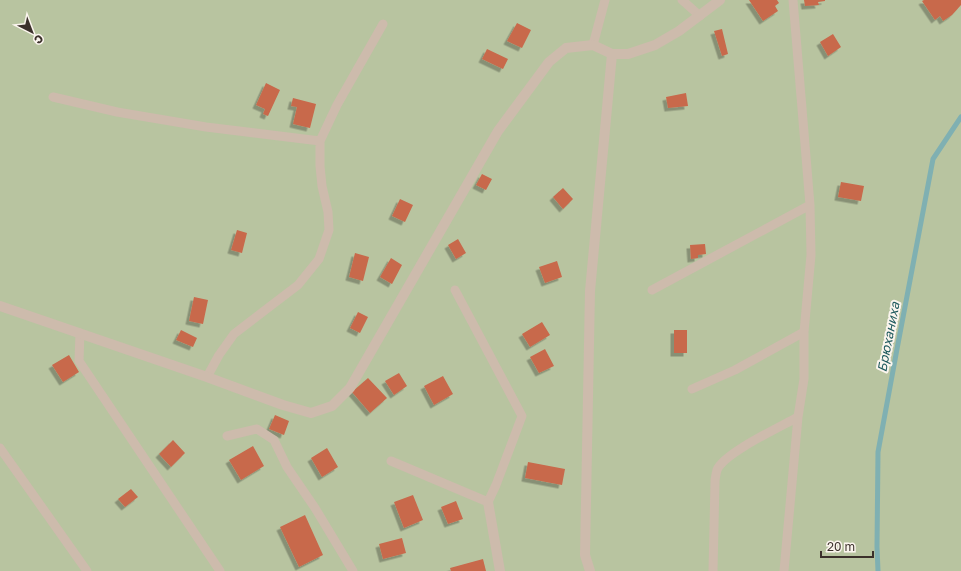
<svg xmlns="http://www.w3.org/2000/svg" width="961" height="571" font-family="'Golos Text',sans-serif">
	<style>
		.green { fill: #b8c4a0 }
		.lines { fill: none; stroke-linecap: round; stroke-linejoin: round }
		.stream { stroke: #7fb0b2; stroke-width: 5 }
		.building { fill: #c8694b; filter: url(#shadow) }
		.lane { stroke: #cdbbac; stroke-width: 9 }
		.street { stroke: #cdbbac; stroke-width: 10 }
		.labels { text-anchor: middle; dominant-baseline: central; stroke-width: 4; stroke-linejoin: round; paint-order: stroke }
		.water-label { font-size: 13px; font-style: italic; fill: #1f5a5e; stroke: #fbf5ee }
	</style>
	<defs>
		<filter id="shadow"><feDropShadow dx="-3.5" dy="3.5" stdDeviation="0" flood-color="#0004"/></filter>
	</defs>
	<rect width="100%" height="100%" fill="#f4ebe1"/>
	<!-- green -->
	<path class="green" d="M0 0H961V571H0Z"/>
	<g class="lines">
		<!-- stream -->
		<path class="stream" d="M878 571 877 547 878 452 897 349 933 159 961 117"/>
	</g>
	<!-- building -->
	<path class="building" d="M749 0H777L779 3 775 6 778 11 763 21Z
		M804 0H825V1L818 2 819 5 805 6Z
		M924 0H961V5L952 15 943 21 940 16 935 20 922 1Z
		M517 23 531 30 522 48 507 41Z
		M722 29 728 54 722 56 714 31Z
		M833 34 841 47 828 56 820 42Z
		M487 49 508 59 503 69 482 59Z
		M266 83 280 90 268 116 263 114 265 109 256 105Z
		M686 93 688 106 668 108 666 97Z
		M293 98 316 104 310 128 293 124 297 107 291 106Z
		M482 174 492 179 486 190 476 185Z
		M841 182 864 186 861 201 838 197Z
		M563 188 573 199 563 209 553 197Z
		M400 199 413 205 405 222 392 216Z
		M237 230 247 233 242 253 231 250Z
		M458 239 466 253 456 259 448 245Z
		M705 244 706 254 698 255V258L691 259 690 245Z
		M355 253 369 257 363 281 349 277Z
		M391 258 402 265 392 284 380 277Z
		M557 261 562 277 545 283 539 267Z
		M194 297 208 300 203 324 189 321Z
		M358 312 368 317 360 333 350 328Z
		M542 322 550 335 530 347 522 334Z
		M181 330 197 338 193 347 176 340Z
		M674 330H687V353H674Z
		M545 349 554 366 539 373 530 357Z
		M69 355 79 372 63 382 52 365Z
		M399 373 407 386 394 395 385 381Z
		M443 376 453 394 434 405 424 386Z
		M368 378 387 398 370 413 352 392Z
		M275 415 289 421 284 435 269 429Z
		M173 440 185 453 171 467 159 454Z
		M253 446 264 466 241 480 229 460Z
		M327 448 338 467 322 477 311 458Z
		M528 462 565 469 562 485 525 478Z
		M131 489 138 497 125 507 118 499Z
		M413 495 423 520 404 528 394 502Z
		M456 501 463 519 448 524 441 507Z
		M305 515 323 555 299 567 280 527Z
		M402 538 406 553 383 559 379 544Z
		M483 559 486 571H451L450 568Z"/>
	<g class="lines">
		<!-- lane -->
		<path class="lane" d="M682 0 700 16
			M593 45 605 0
			M53 97 117 112 206 127 320 141V166L322 186 328 212 329 230 319 259 298 285 234 334 219 355 207 377
			M320 141 337 105 383 24
			M652 290 810 205
			M80 333 79 361 220 571
			M692 389 735 370 804 332
			M227 436 257 429 274 440 287 467 315 508 353 571
			M0 448 87 571
			M391 461 488 502 496 485 522 416 455 290
			M713 571 715 482C715 479 716 474 717 470 724 453 780 427 798 417
			M784 571 798 417 804 379V332L811 255 810 205 793 0"/>
		<!-- street -->
		<path class="street" d="M0 306 207 377 283 405 311 413 332 406 350 388 498 131 549 62 566 48 593 45 612 54H628L655 45 679 31 720 0
			M488 502 500 571
			M590 571 585 555 590 291 612 54"/>
	</g>
	<g class="labels">
		<!-- water labels -->
		<g class="water-label">
			<text transform="translate(888 337) rotate(-79)">Брюханиха</text>
		</g>
	</g>
	<!-- north arrow -->
	<g transform="translate(32 32) rotate(138)" stroke="#fbf5ee" stroke-width="3" paint-order="stroke">
	<path d="M0-3L7 15L0 10L-7 15Z" fill="#3b302b"/>
	<text y="-6" font-size="11" font-weight="bold" text-anchor="middle" fill="#3b302b">С</text>
	</g>
	<!-- scale -->
	<path d="M821 551v6h52v-6" fill="none" stroke="#3b302b" stroke-width="2"/>
	<text x="827" y="551" font-size="12" fill="#3b302b" stroke="#fbf5ee" stroke-width="3" paint-order="stroke">20 m</text>
</svg>
